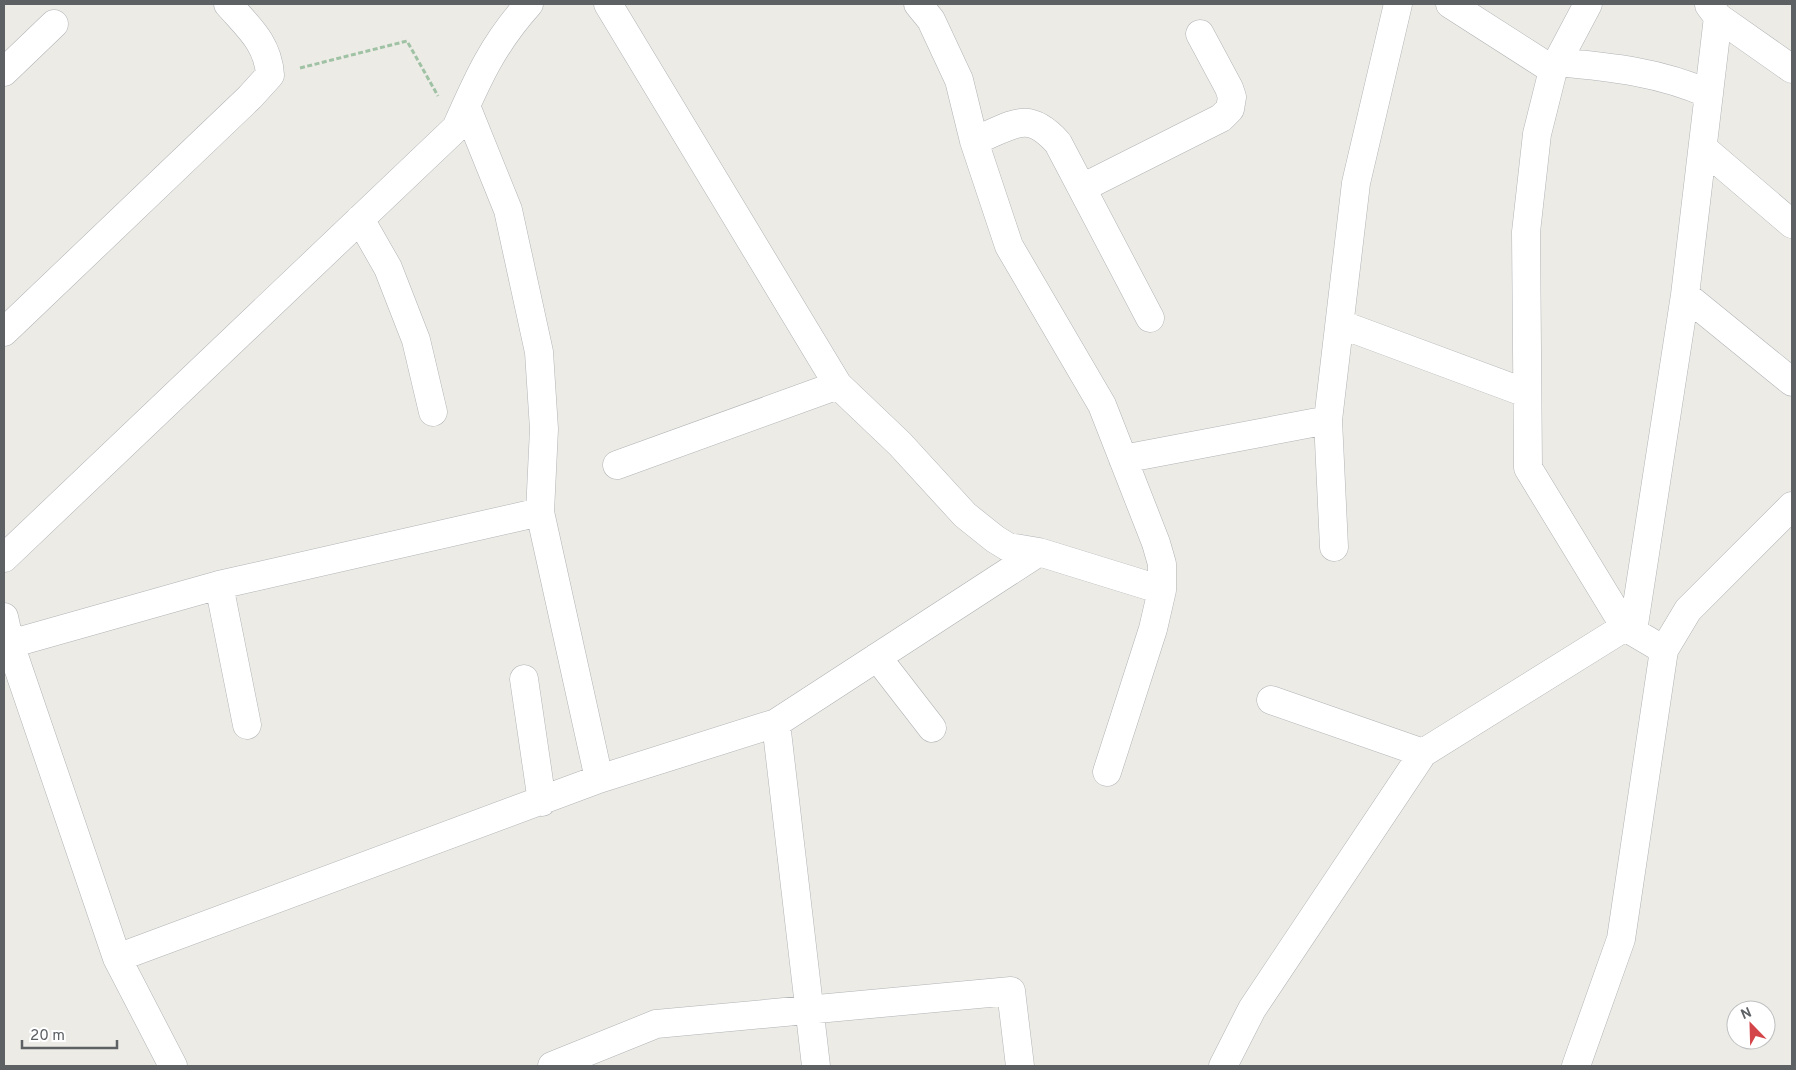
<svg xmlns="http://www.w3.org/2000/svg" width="1796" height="1070" font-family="Overpass,sans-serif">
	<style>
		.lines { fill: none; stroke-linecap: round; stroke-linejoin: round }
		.minor-casing { stroke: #b0b3b6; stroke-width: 29 }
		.path { stroke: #9fc2a5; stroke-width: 3; stroke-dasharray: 5 2.5; stroke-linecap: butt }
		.minor { stroke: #fff; stroke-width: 28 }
	</style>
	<rect width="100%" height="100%" fill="#edebe5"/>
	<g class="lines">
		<defs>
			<path id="minor" d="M608 4 838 385 900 444 965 515 995 539 1008 547 1039 552
				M1450 4 1553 70
				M1588 4 1553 70 1537 134 1526 232 1528 468 1625 627 1664 650
				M1709 5 1718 17 1792 69
				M1558 62C1610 67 1660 72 1709 94
				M4 72 54 24
				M466 106 508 210 539 352 544 429 540 512 599 779
				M974 141C1012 126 1027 108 1058 143L1150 318
				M1703 148 1792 224
				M1082 188 1221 118 1230 109 1232 97 1229 88 1200 34
				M360 219 388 268 416 340 433 412
				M1685 295 1792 382
				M1340 324 1526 393
				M4 332 250 97 270 75C268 43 248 27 228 4
				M1123 459 1328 420
				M617 465 838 385
				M1334 547 1328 420 1356 183 1398 4
				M4 558 456 128C478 78 493 44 529 4
				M219 585 247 725
				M4 617 10 644 117 958 173 1066
				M1633 631 1685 295 1718 17
				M10 644 219 585 540 512
				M877 657 932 728
				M524 679 542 802
				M1271 700 1423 753
				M776 723 816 1066
				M1107 772 1153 629 1162 590
				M117 958 599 779 776 723 1039 552 1162 590V564L1156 543 1102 405 1009 246 974 141 959 80 931 20 918 4
				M552 1066 656 1024 1011 991 1020 1066
				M1223 1066 1252 1009 1423 753 1625 627
				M1576 1066 1621 939 1664 650 1688 610 1792 506"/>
		</defs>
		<!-- minor casing -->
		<use href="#minor" class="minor-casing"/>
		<!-- path -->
		<path class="path" d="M300 68 407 41 438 96"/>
		<!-- minor -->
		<use href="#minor" class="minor"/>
	</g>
	<!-- border -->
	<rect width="1796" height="1070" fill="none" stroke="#5d6164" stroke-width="10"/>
	<!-- north arrow -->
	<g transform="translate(1751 1025) rotate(337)"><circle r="24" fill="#ffffff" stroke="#bec0c1"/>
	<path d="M0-4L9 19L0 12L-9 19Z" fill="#d44549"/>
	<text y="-8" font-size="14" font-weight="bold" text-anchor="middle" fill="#5d6164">N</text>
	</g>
	<!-- scale -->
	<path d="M22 1040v8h95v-8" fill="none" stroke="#5d6164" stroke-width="2.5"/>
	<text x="30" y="1040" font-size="15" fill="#5d6164" stroke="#ffffff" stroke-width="4" paint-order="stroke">20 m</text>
</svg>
